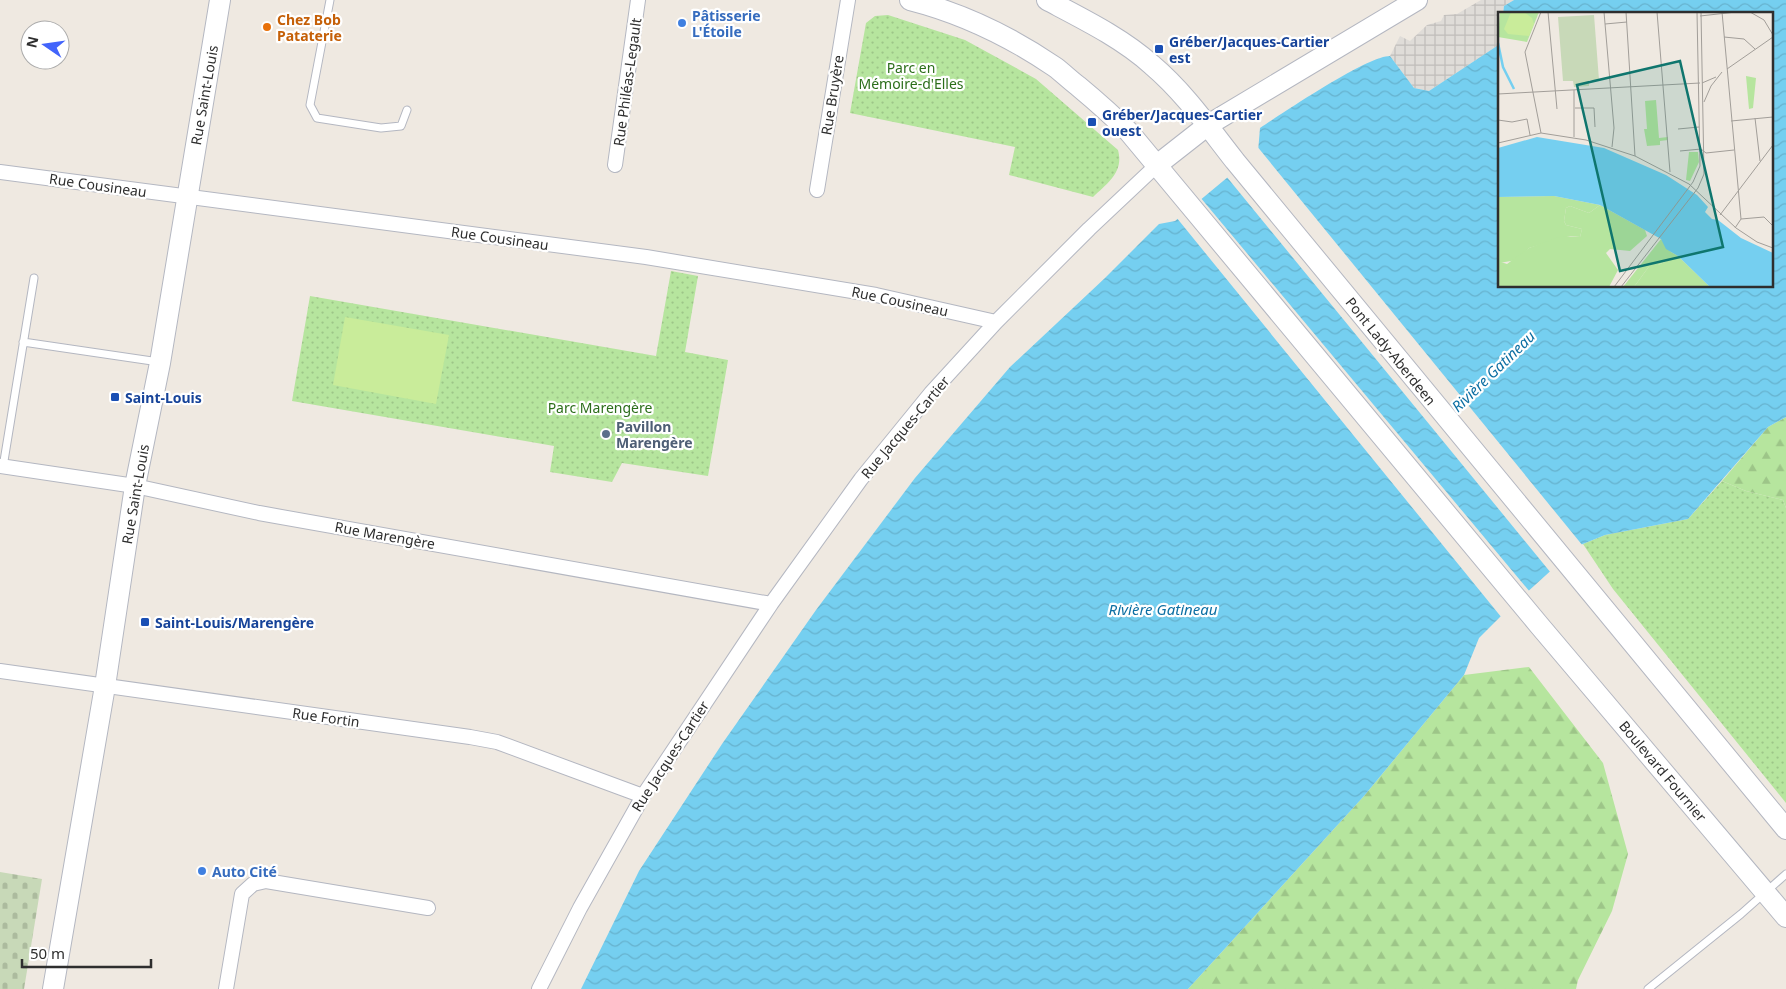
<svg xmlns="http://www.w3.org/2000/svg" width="1786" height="989" font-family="'Noto Sans',sans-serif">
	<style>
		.grass { fill: url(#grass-dots) }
		.forest { fill: url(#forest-firs) }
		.cemetery { fill: url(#cemetery-stones) }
		.pitch { fill: #c9ec9a }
		.plaza { fill: url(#plaza-grid) }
		.water { fill: url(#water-waves) }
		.pier { fill: #efe9e1 }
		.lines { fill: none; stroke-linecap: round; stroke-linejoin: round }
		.lane-casing { stroke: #b4b7c1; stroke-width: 9 }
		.street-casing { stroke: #b4b7c1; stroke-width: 16 }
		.secondary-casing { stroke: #b4b7c1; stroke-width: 22 }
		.lane { stroke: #fff; stroke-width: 7 }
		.street { stroke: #fff; stroke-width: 14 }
		.secondary { stroke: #fff; stroke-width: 20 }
		.shop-dot { fill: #3f7fe0; stroke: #fff; stroke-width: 2 }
		.food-dot { fill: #e8710a; stroke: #fff; stroke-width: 2 }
		.transit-dot { fill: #1a4fb4; stroke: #fff; stroke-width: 2 }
		.service-dot { fill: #5c6f8a; stroke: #fff; stroke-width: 2 }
		.labels { text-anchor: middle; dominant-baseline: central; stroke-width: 4.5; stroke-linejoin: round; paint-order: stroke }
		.shop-label { font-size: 14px; font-weight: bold; fill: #366cbe; stroke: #fff; text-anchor: start }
		.food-label { font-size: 14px; font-weight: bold; fill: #c56008; stroke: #fff; text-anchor: start }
		.transit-label { font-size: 14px; font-weight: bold; fill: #164399; stroke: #fff; text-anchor: start }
		.park-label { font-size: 14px; fill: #2c6e1b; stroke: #fff }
		.street-label { font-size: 14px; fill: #2e2e2e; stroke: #fff }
		.service-label { font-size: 14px; font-weight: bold; fill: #4e5e75; stroke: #fff; text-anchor: start }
		.water-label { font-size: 15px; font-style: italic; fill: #0d6fa3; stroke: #fff }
		.inset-river { fill: none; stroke: #75cff0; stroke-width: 2.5 }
		.inset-road { fill: none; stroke: #a29e99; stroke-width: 1 }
		.view { fill: #0f766e; fill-opacity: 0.15; stroke: #0f766e; stroke-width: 2.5 }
		.inset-edge { fill: none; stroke: #2e2e2e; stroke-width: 2.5 }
	</style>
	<defs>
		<pattern id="grass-dots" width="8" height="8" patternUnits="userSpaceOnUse" patternTransform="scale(1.25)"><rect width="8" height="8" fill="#b6e59e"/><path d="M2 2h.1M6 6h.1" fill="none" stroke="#9dc588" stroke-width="1.8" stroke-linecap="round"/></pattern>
		<pattern id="forest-firs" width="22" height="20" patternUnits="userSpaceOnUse" patternTransform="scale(1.25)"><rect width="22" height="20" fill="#b6e59e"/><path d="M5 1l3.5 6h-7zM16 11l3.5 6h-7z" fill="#9dc588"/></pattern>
		<pattern id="cemetery-stones" width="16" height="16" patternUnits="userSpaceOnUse" patternTransform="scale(1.25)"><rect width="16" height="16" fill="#c8d9b8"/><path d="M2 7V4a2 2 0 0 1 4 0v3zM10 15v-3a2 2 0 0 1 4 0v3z" fill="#acbb9e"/></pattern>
		<pattern id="plaza-grid" width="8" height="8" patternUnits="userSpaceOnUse" patternTransform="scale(1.25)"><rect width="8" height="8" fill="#dfdcd8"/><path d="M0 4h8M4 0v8" fill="none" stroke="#c0bdba"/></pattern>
		<pattern id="water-waves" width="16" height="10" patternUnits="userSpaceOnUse" patternTransform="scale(1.25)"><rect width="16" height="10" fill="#75cff0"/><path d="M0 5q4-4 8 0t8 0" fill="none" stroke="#66b2ce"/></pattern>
	</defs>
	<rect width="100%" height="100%" fill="#efe9e1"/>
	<!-- grass -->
	<path class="grass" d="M888 15 965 40 1036 79 1118 150C1124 172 1108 183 1093 197L1009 175 1015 147 850 113 866 23 875 16Z
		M671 271 698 276 685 352 728 360 708 476 622 463 612 482 550 472 554 446 292 401 310 296 656 356Z
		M1722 481 1746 491 1783 500 1786 508V803L1613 589 1583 544 1605 535 1688 519Z"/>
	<!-- forest -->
	<path class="forest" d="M1786 417V508L1783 500 1746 491 1722 481 1768 427Z
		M1529 667 1603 763 1628 854 1612 911 1578 980 1576 989H1188L1364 796 1464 675Z"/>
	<!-- cemetery -->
	<path class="cemetery" d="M0 872 42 879 24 989H0Z"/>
	<!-- pitch -->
	<path class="pitch" d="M345 317 449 335 436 404 333 385Z"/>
	<!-- plaza -->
	<path class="plaza" d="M1481 0H1514L1504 6 1503 14H1500V44L1429 91 1414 88 1390 56 1400 36 1410 41 1427 25 1441 21 1444 15 1457 14Z"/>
	<!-- water -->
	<path class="water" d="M1514 0H1786V417L1768 427 1688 519 1605 535 1578 546 1502 615 1479 638 1464 675 1364 796 1188 989H581L639 871 722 744 816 610 915 478 1010 367 1105 278 1159 224 1175 221 1258 152 1260 128C1283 113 1367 56 1390 56L1414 88 1429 91 1500 44V286H1772V14H1503L1504 6Z"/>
	<!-- pier -->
	<path class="pier" d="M1256 145 1583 546 1551 573 1226 176 1256 151Z
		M1200 197 1530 592 1502 618 1176 217Z"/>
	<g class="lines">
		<defs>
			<path id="lane" d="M330 0 310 105 317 118 381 128 401 126 407 110
				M23 342 159 362
				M3 467 34 278
				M1648 989 1741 914 1786 874"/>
			<path id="street" d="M615 165 638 0
				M0 172 646 257 876 295 996 322
				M817 190 848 0
				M0 466 135 486 259 513 771 604
				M0 671 470 737 497 742 643 796
				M226 989 242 894 253 884 266 881 428 908
				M539 989 580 908 643 796 771 604 861 479 931 393 996 322 1089 229 1157 165"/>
			<path id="secondary" d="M910 0C961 13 1011 37 1055 67 1063 73 1070 80 1078 86 1096 101 1113 116 1129 132L1539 625 1786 917
				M1047 0C1083 19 1122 38 1152 65 1185 93 1209 128 1235 161L1786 829
				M1157 165 1208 125 1417 0
				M53 989 105 686 135 486 160 363 220 0"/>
		</defs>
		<!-- lane casing -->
		<use href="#lane" class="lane-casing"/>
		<!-- street casing -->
		<use href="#street" class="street-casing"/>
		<!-- secondary casing -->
		<use href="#secondary" class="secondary-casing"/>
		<!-- lane -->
		<use href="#lane" class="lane"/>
		<!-- street -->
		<use href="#street" class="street"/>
		<!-- secondary -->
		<use href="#secondary" class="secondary"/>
	</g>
	<!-- markers -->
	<g class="shop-dot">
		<circle cx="682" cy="23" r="5"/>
		<circle cx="202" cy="871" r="5"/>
	</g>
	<circle class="food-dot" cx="267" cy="27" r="5"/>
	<g class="transit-dot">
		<rect x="1154" y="44" width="10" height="10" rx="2.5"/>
		<rect x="1087" y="117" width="10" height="10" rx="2.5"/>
		<rect x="110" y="392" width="10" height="10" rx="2.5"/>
		<rect x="140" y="617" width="10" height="10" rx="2.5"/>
	</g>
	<circle class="service-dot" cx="606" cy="434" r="5"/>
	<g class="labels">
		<!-- shop labels -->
		<g class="shop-label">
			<text x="692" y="15">Pâtisserie<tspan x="692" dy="16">L'Étoile</tspan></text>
			<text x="212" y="871">Auto Cité</text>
		</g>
		<!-- food labels -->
		<g class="food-label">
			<text x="277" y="19">Chez Bob<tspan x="277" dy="16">Pataterie</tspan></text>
		</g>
		<!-- transit labels -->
		<g class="transit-label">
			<text x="1169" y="41">Gréber/Jacques-Cartier<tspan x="1169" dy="16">est</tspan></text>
			<text x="1102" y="114">Gréber/Jacques-Cartier<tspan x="1102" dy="16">ouest</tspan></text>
			<text x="125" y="397">Saint-Louis</text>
			<text x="155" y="622">Saint-Louis/Marengère</text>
		</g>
		<!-- park labels -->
		<g class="park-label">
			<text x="911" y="67">Parc en<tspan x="911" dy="16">Mémoire-d'Elles</tspan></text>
			<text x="600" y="407">Parc Marengère</text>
		</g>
		<!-- street labels -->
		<g class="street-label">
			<text transform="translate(627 82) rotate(-82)">Rue Philéas-Legault</text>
			<text transform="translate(204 95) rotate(-80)">Rue Saint-Louis</text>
			<text transform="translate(832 95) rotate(-81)">Rue Bruyère</text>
			<text transform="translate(98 185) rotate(8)">Rue Cousineau</text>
			<text transform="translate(500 238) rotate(8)">Rue Cousineau</text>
			<text transform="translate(900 301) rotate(12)">Rue Cousineau</text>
			<text transform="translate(1391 351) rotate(51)">Pont Lady-Aberdeen</text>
			<text transform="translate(905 427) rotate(-50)">Rue Jacques-Cartier</text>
			<text transform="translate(135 494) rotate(-80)">Rue Saint-Louis</text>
			<text transform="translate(385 535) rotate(10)">Rue Marengère</text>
			<text transform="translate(326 717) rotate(8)">Rue Fortin</text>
			<text transform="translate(670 756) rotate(-57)">Rue Jacques-Cartier</text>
			<text transform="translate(1663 771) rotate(50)">Boulevard Fournier</text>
		</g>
		<!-- service labels -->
		<g class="service-label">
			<text x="616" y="426">Pavillon<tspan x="616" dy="16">Marengère</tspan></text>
		</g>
		<!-- water labels -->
		<g class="water-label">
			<text transform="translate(1493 371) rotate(-44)">Rivière Gatineau</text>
			<text x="1163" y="609">Rivière Gatineau</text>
		</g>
	</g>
	<!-- overview -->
	<g transform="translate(1498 12)">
		<rect width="275" height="275" fill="#efe9e1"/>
		<path d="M2 0H41L29 30 0 25ZM248 64 258 66 255 96 251 97ZM158 88 161 126 170 125V128L162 129V133L149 134 146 117H149L147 89ZM191 140H200L201 150 192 169 188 168ZM56 184 102 193 91 201 72 194 68 196 66 209 68 213 84 217 82 225 72 224 31 236 19 248 1 251 0 185ZM163 227 173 240V247L160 253H152L136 275H125Z" fill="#b6e59e"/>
		<path d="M102 193 147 218 149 224 132 239 112 237 108 241 120 258 111 275H0V249L9 252 31 236 64 224 82 225 84 217 68 213 66 209 68 196 72 194 91 201ZM173 240 180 244 212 275H136L152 253H160L173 247Z" fill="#b6e59e"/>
		<path d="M96 3 101 68H91V74L76 75 75 69H65L60 5Z" fill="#c8d9b8"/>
		<path d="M13 0H26L34 6 36 12 31 24 10 22 6 17Z" fill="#c9ec9a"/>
		<path d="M39 125 106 136 168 163 199 183 210 195 207 200 214 207 220 208 243 226 275 241V275H212L180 244 168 237 163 227 102 193 56 184 0 185V136Z" fill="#75cff0"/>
		<path class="inset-river" d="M0 31 5 55 16 77"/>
		<path class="inset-road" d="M43 0 27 40 43 121M50 0 59 97M106 0 116 116 114 135M128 0 137 144M159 0 172 160M224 0 243 207 237 216M252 0 266 8 275 23M202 4 238 0M107 12 129 10M226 25 246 27 257 37M229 57 275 25M204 71 218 65M0 82 202 71M206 90 213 74 224 60M77 96H96L97 115M257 106 262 149M0 108 14 110 29 107 32 123M233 109 275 105M180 117 201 115M76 125V78M0 131 43 121 88 128 137 144 191 172 238 216 259 230 275 236M182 139 203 137 208 141 236 138M222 203 275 133M243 207 266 205 275 214M116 275 195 170 202 154 199 0M123 275 200 176 206 162 203 0"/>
		<path class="view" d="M182 49 225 235 122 259 79 73Z"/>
		<rect width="275" height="275" class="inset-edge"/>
	</g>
	<!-- north arrow -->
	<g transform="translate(45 45) rotate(283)"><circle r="24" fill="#ffffff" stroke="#ababab"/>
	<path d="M0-4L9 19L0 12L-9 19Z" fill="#4264fb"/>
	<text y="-8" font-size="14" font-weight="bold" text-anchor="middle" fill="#2e2e2e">N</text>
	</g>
	<!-- scale -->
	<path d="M22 959v8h129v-8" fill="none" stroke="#2e2e2e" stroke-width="2.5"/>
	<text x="30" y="959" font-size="15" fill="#2e2e2e" stroke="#ffffff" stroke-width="4" paint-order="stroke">50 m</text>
</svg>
